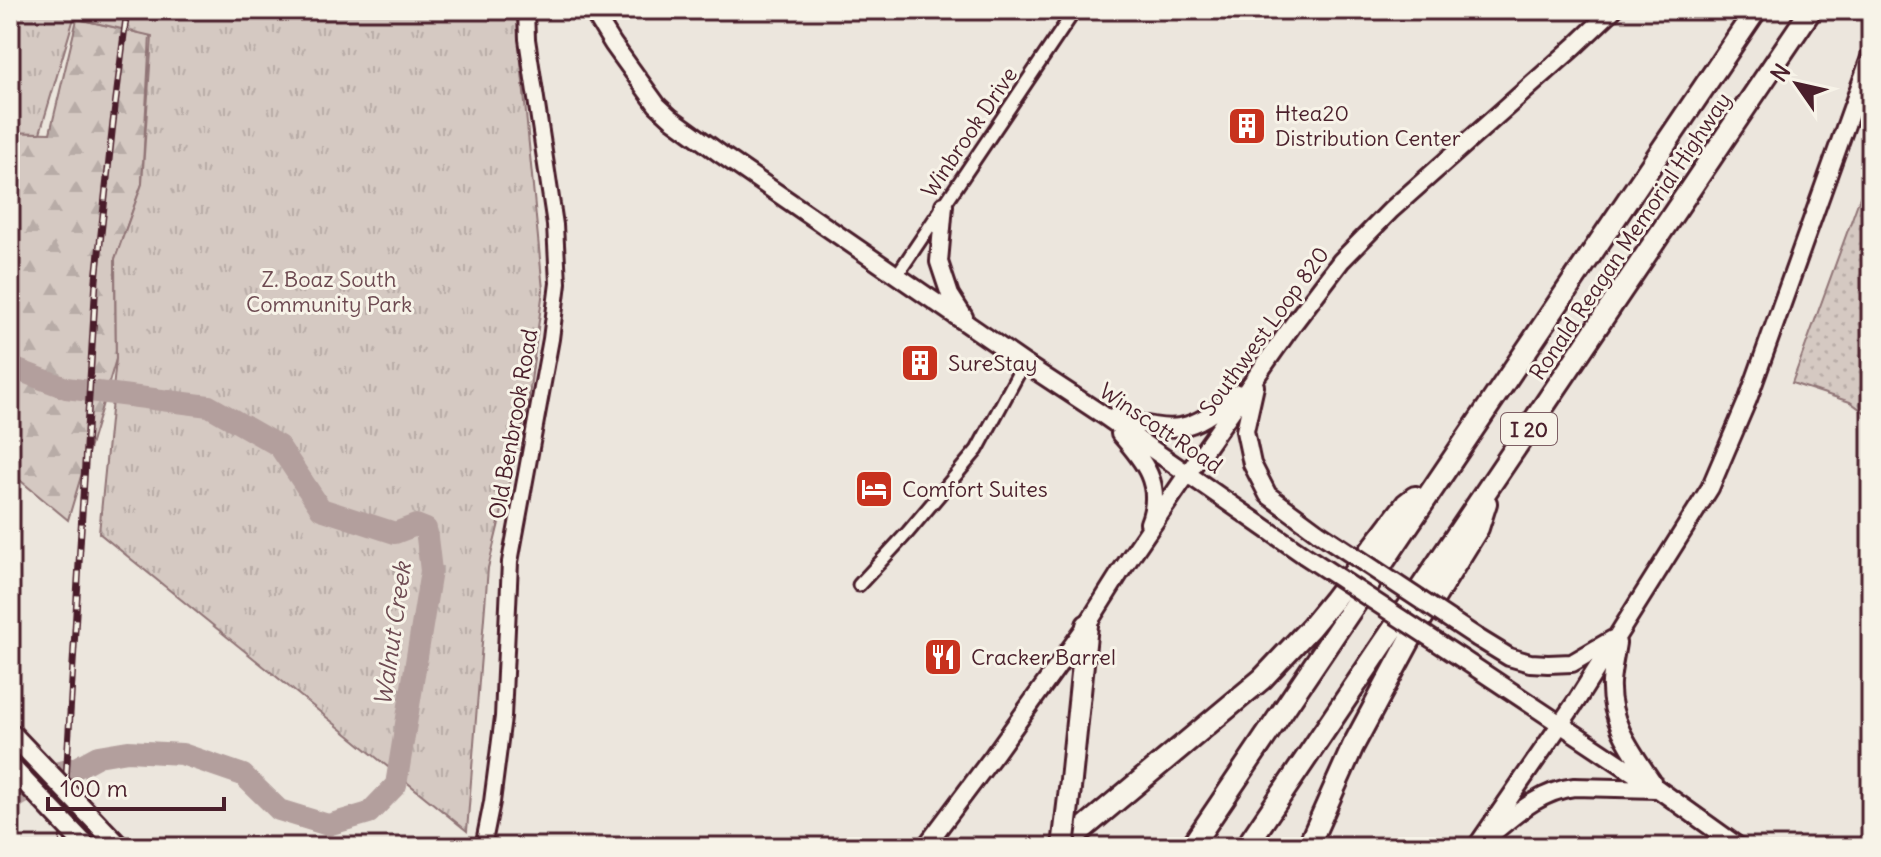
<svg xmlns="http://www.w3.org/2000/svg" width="1881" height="857" font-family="Delius,sans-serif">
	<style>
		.grass { fill: url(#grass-dots); stroke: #907476; stroke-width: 2 }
		.forest { fill: url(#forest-firs); stroke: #907476; stroke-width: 2 }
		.park { fill: url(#park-tufts); stroke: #907476; stroke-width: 2 }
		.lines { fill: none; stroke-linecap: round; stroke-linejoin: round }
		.river { stroke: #b39f9d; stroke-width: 22 }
		.minor-casing { stroke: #4a1f2b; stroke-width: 17 }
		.tertiary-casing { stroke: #4a1f2b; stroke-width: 20 }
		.secondary-casing { stroke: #4a1f2b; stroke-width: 22 }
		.motorway-casing { stroke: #4a1f2b; stroke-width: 26 }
		.minor { stroke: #f7f3e8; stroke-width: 11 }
		.tertiary { stroke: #f7f3e8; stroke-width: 14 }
		.secondary { stroke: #f7f3e8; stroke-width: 16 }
		.motorway { stroke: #f7f3e8; stroke-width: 20 }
		.rail-casing { stroke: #4a1f2b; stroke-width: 7 }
		.rail { stroke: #f7f3e8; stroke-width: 4; stroke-dasharray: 12; stroke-linecap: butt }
		.secondary-bridge-casing { stroke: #4a1f2b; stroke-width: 22; stroke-linecap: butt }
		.primary-bridge-casing { stroke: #4a1f2b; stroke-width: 24; stroke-linecap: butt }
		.motorway-bridge-casing { stroke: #4a1f2b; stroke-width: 26; stroke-linecap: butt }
		.secondary-bridge { stroke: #f7f3e8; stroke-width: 16 }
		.primary-bridge { stroke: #f7f3e8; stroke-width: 18 }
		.motorway-bridge { stroke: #f7f3e8; stroke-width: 20 }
		.labels { text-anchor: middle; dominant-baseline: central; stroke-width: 6; stroke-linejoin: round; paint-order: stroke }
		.shield { fill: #f7f3e8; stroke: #7e5f64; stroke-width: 2 }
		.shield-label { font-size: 20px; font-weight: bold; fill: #4a1f2b }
		.poi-label { font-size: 22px; fill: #4a1f2b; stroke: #f7f3e8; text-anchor: start }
		.street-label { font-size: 22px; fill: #4a1f2b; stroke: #f7f3e8 }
		.park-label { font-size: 22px; fill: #6d4a51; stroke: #f7f3e8 }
		.water-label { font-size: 24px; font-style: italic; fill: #6f4c53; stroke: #f7f3e8 }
	</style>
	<defs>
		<pattern id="grass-dots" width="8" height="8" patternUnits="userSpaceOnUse" patternTransform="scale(2)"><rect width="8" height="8" fill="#d5c9c2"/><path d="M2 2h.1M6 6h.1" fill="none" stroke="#b8aca7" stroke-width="1.8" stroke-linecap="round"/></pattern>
		<pattern id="forest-firs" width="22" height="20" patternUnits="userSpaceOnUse" patternTransform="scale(2)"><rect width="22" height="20" fill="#d5c9c2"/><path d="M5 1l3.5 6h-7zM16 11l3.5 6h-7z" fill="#b8aca7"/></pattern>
		<pattern id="park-tufts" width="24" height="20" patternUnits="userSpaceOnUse" patternTransform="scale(2)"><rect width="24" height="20" fill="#d5c9c2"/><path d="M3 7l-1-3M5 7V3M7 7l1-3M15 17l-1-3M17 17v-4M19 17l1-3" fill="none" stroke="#b8aca7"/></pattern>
	</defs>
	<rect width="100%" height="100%" fill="#ece6dd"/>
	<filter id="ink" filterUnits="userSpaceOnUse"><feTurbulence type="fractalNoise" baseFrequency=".0125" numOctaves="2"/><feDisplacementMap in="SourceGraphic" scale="16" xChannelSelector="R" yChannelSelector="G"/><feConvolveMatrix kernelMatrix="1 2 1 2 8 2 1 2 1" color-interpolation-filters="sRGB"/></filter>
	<g filter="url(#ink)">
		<!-- grass -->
		<path class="grass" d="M1871 167V417L1850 402 1792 383Z"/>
		<!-- forest -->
		<path class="forest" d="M77 19 150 35 142 184 115 259 116 359 68 520 10 472V132L50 133Z"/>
		<!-- park -->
		<path class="park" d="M10 10H516L543 290 528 404 488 568 467 831 99 533 116 359 115 259 142 184 152 36 74 18 40 133 10 132Z"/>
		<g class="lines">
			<!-- river -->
			<path class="river" d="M10 367 66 388 209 406 279 446 321 509 395 533 416 525 426 529 431 571 396 785 369 813 328 825 279 810 243 775 182 754 128 751 98 756 74 769 59 772 10 801"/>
			<defs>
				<path id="minor" d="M897 275 1075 10
					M859 585 908 532 977 450 1024 363"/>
				<path id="tertiary" d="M483 847 492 802 503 717 510 562 551 339 558 283 555 225 527 39 526 10"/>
				<path id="secondary" d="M592 10 613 44 657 105 671 118 722 155 1024 363 1103 415 1304 555
					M944 205 939 262 950 295 964 317
					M1255 386 1245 431 1252 464 1268 495 1318 532
					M1113 417C1174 432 1187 437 1237 393
					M1120 434C1144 461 1164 485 1149 523
					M1478 638 1509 657 1530 663 1548 664 1572 663 1613 639
					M1617 643C1615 656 1612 669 1611 682 1609 721 1631 750 1652 781
					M1464 660 1658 789 1739 847
					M1493 833C1517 813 1541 791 1574 787L1658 789
					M925 847 994 755 1087 625 1121 571 1188 473 1294 323 1341 261 1391 210 1574 47 1613 10
					M1476 847 1577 700 1710 488 1748 399 1871 55"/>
				<path id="motorway" d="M1071 780 1087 625
					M1061 847 1262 679 1310 628 1333 600 1406 504 1415 497
					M1191 847 1756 10
					M1246 847 1811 10
					M1308 847 1353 746 1419 623 1478 528 1486 503"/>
			</defs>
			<!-- minor casing -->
			<use href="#minor" class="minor-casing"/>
			<!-- tertiary casing -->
			<use href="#tertiary" class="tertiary-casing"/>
			<!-- secondary casing -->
			<use href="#secondary" class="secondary-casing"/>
			<!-- motorway casing -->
			<use href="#motorway" class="motorway-casing"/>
			<!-- minor -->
			<use href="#minor" class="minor"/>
			<!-- tertiary -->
			<use href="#tertiary" class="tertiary"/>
			<!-- secondary -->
			<use href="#secondary" class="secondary"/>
			<!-- motorway -->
			<use href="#motorway" class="motorway"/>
			<defs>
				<path id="rail" d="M62 847 96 280 113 123 127 10"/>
			</defs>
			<!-- rail casing -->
			<use href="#rail" class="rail-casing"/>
			<!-- rail -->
			<use href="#rail" class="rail"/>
			<defs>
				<path id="secondary-bridge" d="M1318 532 1478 638
					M1304 555 1464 660"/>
				<path id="primary-bridge" d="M10 732 120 847
					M10 766 87 847"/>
				<path id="motorway-bridge" d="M1063 847 1071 780"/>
			</defs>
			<!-- secondary-bridge casing -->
			<use href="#secondary-bridge" class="secondary-bridge-casing"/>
			<!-- primary-bridge casing -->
			<use href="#primary-bridge" class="primary-bridge-casing"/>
			<!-- motorway-bridge casing -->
			<use href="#motorway-bridge" class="motorway-bridge-casing"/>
			<!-- secondary-bridge -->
			<use href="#secondary-bridge" class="secondary-bridge"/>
			<!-- primary-bridge -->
			<use href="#primary-bridge" class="primary-bridge"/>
			<!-- motorway-bridge -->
			<use href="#motorway-bridge" class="motorway-bridge"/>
		</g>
	</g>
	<!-- icons -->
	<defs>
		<symbol id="building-square" viewBox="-11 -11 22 22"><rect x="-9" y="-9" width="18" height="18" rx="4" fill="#c8321e" stroke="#f7f3e8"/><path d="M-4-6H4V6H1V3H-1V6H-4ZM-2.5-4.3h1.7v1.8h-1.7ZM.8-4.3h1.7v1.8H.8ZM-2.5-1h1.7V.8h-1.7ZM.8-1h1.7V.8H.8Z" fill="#fff"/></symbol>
		<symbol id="hotel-square" viewBox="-11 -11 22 22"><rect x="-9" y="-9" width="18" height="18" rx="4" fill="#c8321e" stroke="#f7f3e8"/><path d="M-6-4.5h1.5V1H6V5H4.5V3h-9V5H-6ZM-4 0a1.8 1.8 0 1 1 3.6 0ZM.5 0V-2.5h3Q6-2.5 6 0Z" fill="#fff"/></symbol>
		<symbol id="restaurant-square" viewBox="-11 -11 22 22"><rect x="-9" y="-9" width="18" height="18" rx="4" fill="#c8321e" stroke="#f7f3e8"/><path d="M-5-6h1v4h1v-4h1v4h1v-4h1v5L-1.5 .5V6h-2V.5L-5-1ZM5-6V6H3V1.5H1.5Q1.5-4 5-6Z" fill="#fff"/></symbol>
	</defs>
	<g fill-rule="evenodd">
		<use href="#building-square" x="1225" y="104" width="44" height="44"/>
		<use href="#building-square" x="898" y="341" width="44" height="44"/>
		<use href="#hotel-square" x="852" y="467" width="44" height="44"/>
		<use href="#restaurant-square" x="921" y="635" width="44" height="44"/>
	</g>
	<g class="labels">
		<!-- shield labels -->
		<rect class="shield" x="1501" y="413" width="56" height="32" rx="6"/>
		<g class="shield-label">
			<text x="1529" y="429">I 20</text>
		</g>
		<!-- poi labels -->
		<g class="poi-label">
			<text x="1275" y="113">Htea20<tspan x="1275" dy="25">Distribution Center</tspan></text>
			<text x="948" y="363">SureStay</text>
			<text x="902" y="489">Comfort Suites</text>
			<text x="971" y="657">Cracker Barrel</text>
		</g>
		<!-- street labels -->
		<g class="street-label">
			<text transform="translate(969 132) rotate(-56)">Winbrook Drive</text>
			<text transform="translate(1630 236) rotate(-56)">Ronald Reagan Memorial Highway</text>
			<text transform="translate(1264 331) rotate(-54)">Southwest Loop 820</text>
			<text transform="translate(513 424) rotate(-80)">Old Benbrook Road</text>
			<text transform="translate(1161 428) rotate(34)">Winscott Road</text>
		</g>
		<!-- park labels -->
		<g class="park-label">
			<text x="329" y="279">Z. Boaz South<tspan x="329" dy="25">Community Park</tspan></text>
		</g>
		<!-- water labels -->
		<g class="water-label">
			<text transform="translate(392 634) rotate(-82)">Walnut Creek</text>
		</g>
	</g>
	<!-- margin -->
	<rect width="1881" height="857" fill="none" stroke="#f7f3e8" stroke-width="40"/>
	<rect x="20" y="20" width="1841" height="817" fill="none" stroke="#4a1f2b" stroke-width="3" filter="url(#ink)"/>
	<!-- north arrow -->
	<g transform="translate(1797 84) rotate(304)" stroke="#f7f3e8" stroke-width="6" paint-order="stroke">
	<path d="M0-6L14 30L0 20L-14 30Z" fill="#4a1f2b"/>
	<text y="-12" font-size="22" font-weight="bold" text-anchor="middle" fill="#4a1f2b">N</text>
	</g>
	<!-- scale -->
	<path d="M48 797v12h176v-12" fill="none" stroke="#4a1f2b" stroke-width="4"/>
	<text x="60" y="797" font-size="24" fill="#4a1f2b" stroke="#f7f3e8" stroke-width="6" paint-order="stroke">100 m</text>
</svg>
